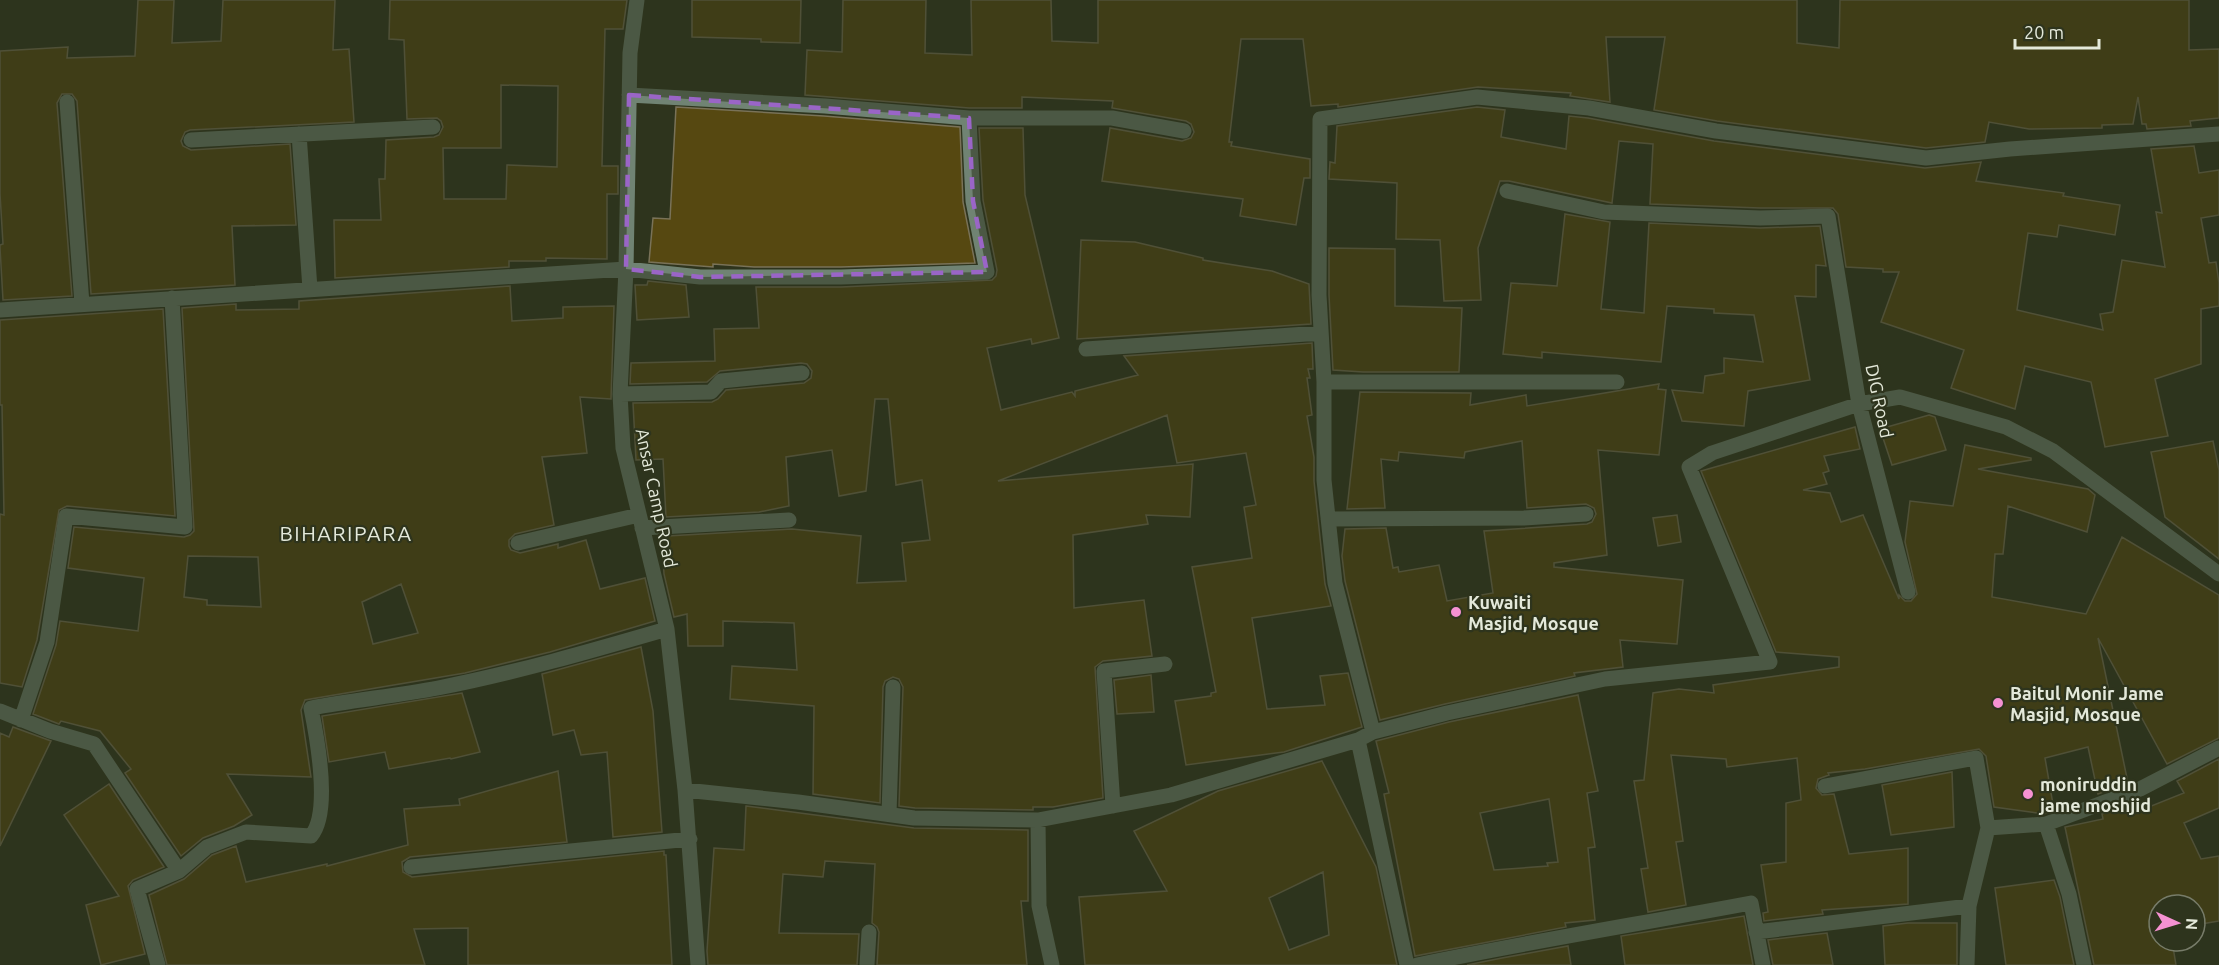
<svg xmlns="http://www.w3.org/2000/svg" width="2219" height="965" font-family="Ubuntu,sans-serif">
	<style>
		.building { fill: #564811; stroke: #797258; stroke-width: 1.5; fill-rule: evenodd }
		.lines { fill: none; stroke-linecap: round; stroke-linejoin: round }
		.minor { stroke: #708373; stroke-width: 15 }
		.marked { fill: none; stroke: #9a65c7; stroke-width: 4.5; stroke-dasharray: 12 8; stroke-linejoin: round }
		.poi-dot { fill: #f591d2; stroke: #2e341d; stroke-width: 2 }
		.labels { text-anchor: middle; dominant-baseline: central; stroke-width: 4.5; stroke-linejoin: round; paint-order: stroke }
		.street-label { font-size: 18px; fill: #e4e9da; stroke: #2e341d }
		.poi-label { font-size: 18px; font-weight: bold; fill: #e4e9da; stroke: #2e341d; text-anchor: start }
		.quarter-label { font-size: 21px; letter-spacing: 1.5px; fill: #e4e9da; stroke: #2e341d }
	</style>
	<rect width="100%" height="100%" fill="#2e341d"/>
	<!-- building -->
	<path class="building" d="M138 0H174L172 43 221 41 223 0H335L333 50 349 49 354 122 190 130 185 132 181 141 183 146 191 150 290 144 296 225 232 226 235 285 91 294 77 101 72 94H62L57 103 72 296 3 300 0 248V245L3 244 0 194V51L68 47 67 58 135 56Z
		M390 0H627L623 29H605L602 166H618V194H607V259L546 258V261H509V267L335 278 334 220H381L379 179H385L386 140 434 137 439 135 443 127 441 121 437 118 407 119 404 40 389 39ZM501 85 558 86 557 167 507 165 506 199H444L443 148H501Z
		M692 0H801L800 43 761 42V39L692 37Z
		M843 0H926L925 53 972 55 971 0H1051L1052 41 1098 43V0H1797V43L1839 48 1840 0H2189V50L2219 49V118L2190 121 2191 126 2147 129 2146 124H2142L2138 97 2133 124 2102 125V128L2029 129 1989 122 1985 142 1926 148 1717 121 1654 110 1665 37H1606L1610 102 1570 96 1571 93 1478 87 1338 107V104L1311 106 1303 39H1241L1229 142H1232L1231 146 1310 159V178H1304L1296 225 1240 216 1243 199 1102 181 1110 128 1182 141 1191 138 1194 132 1191 124 1186 121 1112 108 1113 101 1022 97V108H969L805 95 807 50 842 52Z
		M676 107 824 116 960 127 963 202 975 263 841 267H754L713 264V267L649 262 653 218 670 219Z
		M1477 107 1505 110 1501 137 1566 149 1569 116 1588 118 1714 141 1925 168 1981 162 1976 181 2064 193 2063 196 2120 205 2115 235 2059 225 2057 237 2028 233 2017 310 2103 330 2100 314 2113 312 2122 260 2165 267 2156 212 2162 213 2151 149 2194 146 2199 173 2219 170V215L2201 218 2209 263 2216 262 2219 283V306L2201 309V364L2155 379 2168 436 2105 447 2091 382 2025 366 2015 409 1951 388 1964 350 1881 322 1899 272H1883V269L1846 267 1838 214 1833 208H1760L1650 204 1653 144 1619 141 1612 203 1509 181H1500L1478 248 1481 300 1444 301 1440 240 1396 239 1397 183 1329 179 1330 162 1335 163 1337 126Z
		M979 128H1023L1025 195 1059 338 1032 344 1031 339 987 348 1001 410 1072 392 1075 396V391L1138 375 1124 356 1312 343 1313 369H1308L1310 378H1307L1312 415 1307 416 1314 457V481L1325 584 1331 606 1252 618 1267 709 1325 705 1320 676 1348 673 1362 727 1284 752 1186 765 1175 701 1211 696V693L1216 692 1192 567 1252 558 1244 507 1256 505 1246 453 1177 463 1167 415 998 481 1193 464 1190 517 1146 515 1148 524 1073 535 1074 608 1144 600 1152 656 1103 661 1095 667 1103 798 1053 807H1033V810L915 808 899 806 903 687 899 679 893 677 885 681 883 687 880 803 813 794 814 706 730 699 732 666 797 670 794 623 723 621V646H688L687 614 674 617 664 574 663 557H668L667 536 792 529 861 536 857 583 906 581 902 543 930 540 922 480 896 485 888 399H875L866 491 839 496 832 450 786 457 789 506 759 512 666 517 663 459 636 460 633 403 712 402 718 399 726 390 804 383 811 378 812 371 807 364 801 363 720 371 707 382 630 384 631 363 715 361 714 329 759 328 756 287H841L992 280 996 276 997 270 983 200Z
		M1565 214 1610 222 1601 309 1644 313 1649 223 1760 228 1820 226 1826 266 1816 265V297L1795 296 1810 380 1748 391 1744 426 1682 421 1672 390 1703 393 1705 376 1724 373V358L1763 362 1754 315 1714 313V309L1667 306 1661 362 1542 352V358L1503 354 1511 283 1557 286Z
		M1081 240 1135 242 1203 258V260L1272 271 1309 284 1311 324 1077 339Z
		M1329 248 1395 249V306L1462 308 1459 372H1363L1333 370 1329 295Z
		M648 281 686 285 689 317 637 320 635 285H647Z
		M510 286 512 321 563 318V307L614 306 611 399 580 397 587 453 542 457 554 525 515 534 509 540V546L511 550 520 553 558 544V548L586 540 600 589 645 578 655 621 550 652 465 673 305 700 301 710 311 777 227 774 252 815 234 826 203 838 181 856 125 773 131 769 100 731 61 721 59 724 33 714 56 645 60 621 138 631 144 578 68 568 74 527 184 537 190 535 194 531 182 308 236 304V310L299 309V301ZM188 556 258 557 261 607 207 605V600L184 597ZM401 584 418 633 373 644 362 602Z
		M163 309 175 516 67 506 59 510 37 640 22 687 0 683V514L4 515 2 405H0V320Z
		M1659 384 1658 389 1666 390 1659 455 1598 450 1607 555 1554 563V567L1683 580 1677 644 1620 640 1623 667 1574 673 1575 676 1445 704 1380 720 1345 581 1342 556 1345 529 1386 528 1393 568 1398 567 1399 572 1439 565 1447 601 1493 593 1484 531 1587 524 1592 522 1596 514 1594 508 1586 504 1527 508 1522 441 1465 452 1464 458 1399 452 1398 461 1381 459 1385 508 1347 509 1360 392 1471 393 1470 405 1526 395 1527 406Z
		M1929 415 1935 417 1946 450 1892 465 1880 429Z
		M1855 427 1860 449 1824 456 1829 471 1823 473 1827 484 1803 490 1830 493 1841 522 1863 515 1899 599V595L1905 601H1911L1917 594 1905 542 1910 501 1953 506 1965 445 2031 458V460L1978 469 2088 489 2095 495 2087 532 2008 506 2003 554H1995L1992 597 2086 614 2122 537 2219 595V738L2167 764 2098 638 2128 783 2098 794 2088 747 2045 758 2054 810 2044 814 1994 807 1986 756 1979 749 1865 769 1828 773 1829 775 1818 779 1816 788 1822 795 1834 794 1849 854 1908 848V904L1822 910 1823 914 1764 921 1763 913 1768 912 1761 865 1786 862V803L1801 800 1797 758 1727 767 1726 759 1671 755 1683 841 1676 842 1686 905 1648 912 1641 869 1648 868 1634 781 1644 780 1653 693 1679 689 1714 693 1713 685 1839 667V657L1776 652 1701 471Z
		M2213 441 2219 470V559L2165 517 2151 452Z
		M1677 515 1681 542 1658 546 1653 518Z
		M641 647 653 711 662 832 613 837 607 752 581 755 574 730 553 735 542 674Z
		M1151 675 1154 712 1117 714 1114 680Z
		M462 693 480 752 451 759 450 758 389 769 385 752 329 762 322 716Z
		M1578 695 1598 791 1587 793 1595 847 1588 848 1595 920 1565 923 1566 927 1415 956 1384 794 1389 793 1376 741 1449 722ZM1549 799 1558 862 1547 863 1548 866 1494 870 1480 813Z
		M13 727 51 741 0 846V733L9 737Z
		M2219 759V808L2184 823 2201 859 2219 856V921L2195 925V905H2159V941H2172L2176 965H2094L2065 827 2103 819 2102 814 2132 802 2134 813 2184 793 2177 781Z
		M1322 761 1376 867 1397 965H1085L1079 897 1167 891 1134 831 1218 791ZM1323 872 1329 935 1289 950 1269 898Z
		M558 771 567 842 410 857 402 862 403 872 412 877 664 851V855H666L672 965H468V928L414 929 425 965H167L149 895 184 879 212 855 236 846 246 882 327 864V866L408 845 404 809 460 805 459 799Z
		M1952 772 1954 827 1891 835 1882 785Z
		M109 784 164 867 133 880 128 886 145 954 101 965 86 905 119 896 64 815Z
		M746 806 914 828 1028 830V901H1021L1027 965H877L879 932 877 927 872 923 875 864 825 861 823 877 783 874 779 933 859 934 857 965H708L707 951 714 848 744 850Z
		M2054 880 2060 897 2074 965H2006L1995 888Z
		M1744 916 1753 965H1625L1621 936Z
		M1908 923H1957V965H1885L1883 926Z
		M1827 933 1833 965H1773L1768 940Z
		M1568 946 1571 965H1467L1502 958Z"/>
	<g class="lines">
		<!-- minor -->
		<path class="minor" d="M637 0 630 53 626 269 620 394 623 448 667 629 685 790 698 965
			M629 95 825 106 969 118H1112L1184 131
			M67 102 82 304
			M299 134 310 289
			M191 140 433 127
			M1507 191 1604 212 1760 218 1828 216 1859 404 1908 592
			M0 310 626 269 700 277H841L987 272 973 201 969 118
			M1086 349 1321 333
			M1324 382H1617
			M620 394 711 392 721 381 802 373
			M1328 519 1524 518 1586 514
			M642 528 789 520
			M518 543 639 515
			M0 711 50 731 94 744 179 871
			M21 720 47 642 66 516 185 527 172 298
			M1373 732 1335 583 1324 480V382L1319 295 1320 119 1477 97 1589 108 1716 131 1926 158 2010 149 2219 134
			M1358 740 1407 965
			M1825 786 1976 758 1988 828 1969 906 1967 965
			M685 790 798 802 914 818 1038 820 1171 795 1358 740 1373 732 1447 713 1605 679 1770 662 1689 467 1712 453 1859 404 1900 397 2006 427 2053 451 2219 574
			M1113 806 1104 671 1165 664
			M889 814 893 687
			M1038 820 1039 906 1052 965
			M2046 824 2069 894 2084 965
			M1988 828 2046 824 2140 789 2219 748
			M411 867 690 839
			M1756 932 1969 906
			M158 965 137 889 179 871 207 847 246 832 311 836C331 813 317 737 311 708 353 700 396 696 438 688 515 673 591 651 667 629
			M867 965 869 932
			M1417 965C1528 942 1639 924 1751 903L1763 965"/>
	</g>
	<!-- marked area -->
	<path d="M0 0H2219V965H0ZM629 95 969 118 973 201 987 272 700 277 626 269Z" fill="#2e341d" fill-opacity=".55" fill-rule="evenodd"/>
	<path class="marked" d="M629 95 969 118 973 201 987 272 700 277 626 269Z"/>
	<!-- markers -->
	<g class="poi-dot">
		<circle cx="1456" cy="612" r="6"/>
		<circle cx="1998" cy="703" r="6"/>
		<circle cx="2028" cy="794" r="6"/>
	</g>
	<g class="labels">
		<!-- street labels -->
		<g class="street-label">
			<text transform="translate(1880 401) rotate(78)">DIG Road</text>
			<text transform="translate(657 498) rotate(78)">Ansar Camp Road</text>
		</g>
		<!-- poi labels -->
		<g class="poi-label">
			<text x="1468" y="602">Kuwaiti<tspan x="1468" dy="21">Masjid, Mosque</tspan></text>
			<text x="2010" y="693">Baitul Monir Jame<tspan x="2010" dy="21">Masjid, Mosque</tspan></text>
			<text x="2040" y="784">moniruddin<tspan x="2040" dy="21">jame moshjid</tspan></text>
		</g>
		<!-- quarter labels -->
		<g class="quarter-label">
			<text x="346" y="533">BIHARIPARA</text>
		</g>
	</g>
	<!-- north arrow -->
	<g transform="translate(2177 923) rotate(94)"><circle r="28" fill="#2e341d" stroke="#777c69" stroke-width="1.5"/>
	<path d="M0-4.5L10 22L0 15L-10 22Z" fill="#f591d2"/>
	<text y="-9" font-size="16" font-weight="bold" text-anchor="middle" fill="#e4e9da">N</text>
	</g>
	<!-- scale -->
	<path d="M2015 39v9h84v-9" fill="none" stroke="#e4e9da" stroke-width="3"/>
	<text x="2024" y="39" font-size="18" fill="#e4e9da" stroke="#2e341d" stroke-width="4.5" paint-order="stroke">20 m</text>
</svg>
